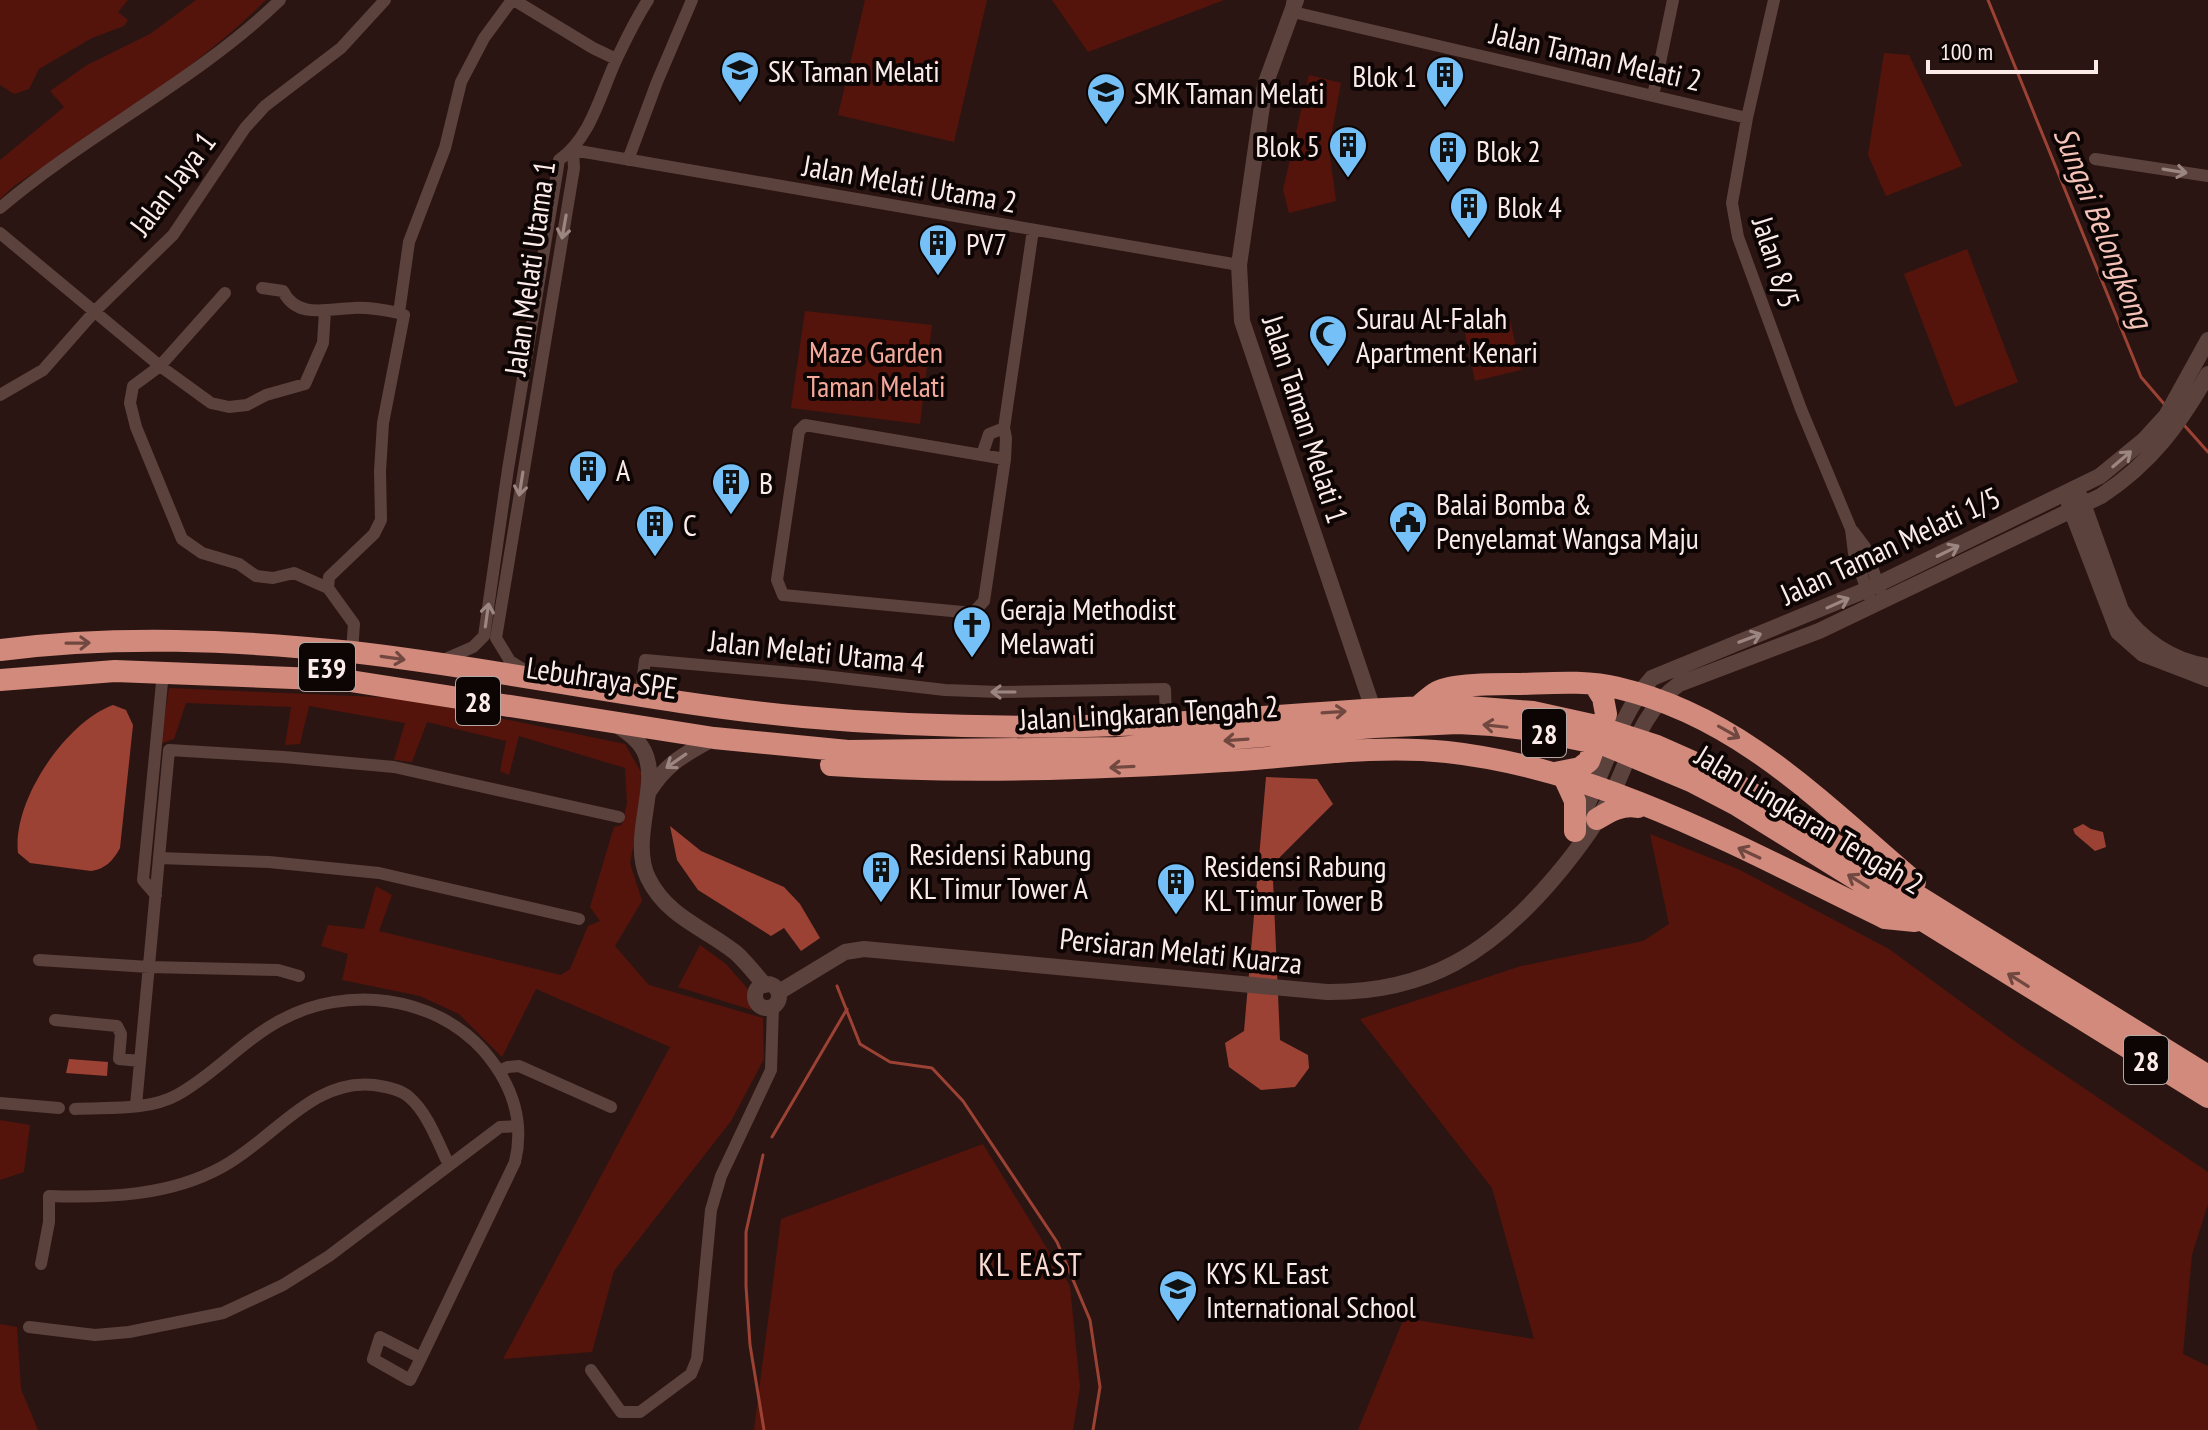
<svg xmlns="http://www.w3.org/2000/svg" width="2208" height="1430" font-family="'PT Sans Narrow',sans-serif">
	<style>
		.green { fill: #54140b }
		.water { fill: #9c4234 }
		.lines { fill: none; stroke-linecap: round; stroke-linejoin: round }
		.stream { stroke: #9c4234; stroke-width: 3 }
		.street { stroke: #5c423d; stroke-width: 12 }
		.secondary { stroke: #5c423d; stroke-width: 16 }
		.highway { stroke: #d28a7c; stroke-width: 22 }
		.oneway { stroke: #9c8682 }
		.oneway2 { stroke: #704840 }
		.labels { text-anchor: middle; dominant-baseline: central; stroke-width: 8; stroke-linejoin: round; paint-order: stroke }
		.shield { fill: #0d0504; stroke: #b4a7a4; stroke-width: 2 }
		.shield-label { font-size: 28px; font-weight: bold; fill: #fcece9 }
		.street-label { font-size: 30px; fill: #fcece9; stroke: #0d0504 }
		.poi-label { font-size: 30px; fill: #fcece9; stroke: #0d0504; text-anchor: start }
		.park-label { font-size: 30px; fill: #f4a99b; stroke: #0d0504 }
		.water-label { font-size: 32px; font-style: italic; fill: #f6c3b9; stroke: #0d0504 }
		.neighbourhood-label { font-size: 32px; letter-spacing: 2px; fill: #f9dad3; stroke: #0d0504 }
	</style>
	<rect width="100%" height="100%" fill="#2b1512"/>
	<!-- green -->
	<path class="green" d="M0 0H128L118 12 128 20 124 26 92 38 39 69 29 89 14 94 0 85Z
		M196 0H266C192 73 100 128 14 186L0 199V160L64 107 50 91 87 65 150 34Z
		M865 0H987L954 142 838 115Z
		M1052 0H1224L1088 52Z
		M1884 53 1909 55 1962 166 1886 196 1868 155Z
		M1309 75 1341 83 1329 148 1336 201 1289 213 1283 190Z
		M1967 249 2018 382 1955 407 1904 274Z
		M805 311 932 325 920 424 791 408Z
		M1509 315 1521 370 1475 381 1463 324Z
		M169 688 402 698 625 744 641 772 640 811 630 863 642 901 615 946 649 985 763 1018 764 1059 731 1121 614 1271 592 1352 503 1359 670 1047 536 989 502 1057 459 1014 420 996 342 980 348 954 321 946 328 925 364 929 376 886 392 895 379 931 561 975 570 969 588 926 600 921 590 907 614 827 622 825 627 803 625 768 519 736 509 775 500 771 506 741 427 722 412 762 394 760 405 723 309 706 300 744 285 745 291 707 186 703 174 739 160 744Z
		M1650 834 1738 869 1889 949 2020 1045 2208 1172V1204L2192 1255 2183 1354 2208 1366V1430H1358L1404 1318 1534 1339 1492 1188 1360 1019 1521 966 1643 941 1669 924Z
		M700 945 726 964 748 989 752 1010 678 987Z
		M0 1120 30 1125 24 1172 0 1180Z
		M983 1144 1070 1286 1080 1387 1073 1430H754L781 1219Z
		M0 1324 17 1327 21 1389 38 1430H0Z"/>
	<!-- water -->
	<path class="water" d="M113 705 126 710 133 725 120 848C113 861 105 869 91 871L30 863 18 853C12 801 65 723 113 705Z
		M1266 777 1317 779 1333 804 1280 857 1273 880 1280 1040 1308 1055 1309 1068 1295 1087 1261 1090 1229 1067 1225 1043 1244 1031Z
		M2083 824 2091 829 2103 832 2106 847 2095 851 2075 834 2073 829Z
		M670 826 701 851 784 887 800 904 820 938 801 951 784 928 771 936 698 890 677 860Z
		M69 1059 108 1062 107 1076 66 1073Z"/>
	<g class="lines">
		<!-- stream -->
		<path class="stream" d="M1988 0 2141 377 2165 405
			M2184 425 2208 452
			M837 986 860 1044 890 1062 932 1068 963 1101 1057 1242 1090 1320 1100 1387 1093 1430
			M772 1137 847 1009
			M763 1155 746 1232V1286L750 1345 764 1430"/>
		<!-- street -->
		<path class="street" d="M514 0 593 48 616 59
			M1774 0 1747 118 1732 203 1738 237 1801 409 1851 529 1854 553 1869 596
			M1292 3 1293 12 1747 118
			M1653 96 1673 0
			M573 150 1239 265
			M2095 159 2208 176
			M628 160 657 82 692 0
			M0 208C88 133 196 81 280 0
			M0 233 160 366 211 403 229 407 247 405 266 395 305 384 323 343 325 311
			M262 288 283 291C297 319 326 309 353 308 369 307 384 310 399 313
			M225 293 160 366 133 386 130 403 136 427 182 539 202 553 239 564 256 576 273 578 294 573 328 588
			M0 395 43 370 95 311 173 235 245 128 265 106 341 48 385 0
			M805 425 1005 459 984 601 973 613 783 595 777 580 799 431Z
			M982 455 989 434 1004 428
			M1005 459 1006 438 1004 428 1033 230
			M1853 531 1865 547 1880 590
			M352 652 354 624 328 588 329 577 374 534 381 520 380 471 383 423 404 315 399 313 409 242 445 148 461 82 484 38 512 0
			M441 661 473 647 484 636 508 469 559 160C592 137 601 91 618 56 627 37 637 17 648 0
			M526 671 510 661 496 638 574 168 573 150
			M640 697 645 660 815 675 945 690 1000 692 1165 689 1166 723
			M159 858 269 862 379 873 579 919
			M156 895 143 880 163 672
			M39 960 149 967 278 970 299 976
			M55 1020 117 1026 121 1034 119 1059 140 1061
			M501 1070 508 1067 519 1066 611 1107
			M0 1103 59 1108
			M136 1105 169 750 284 757 394 767 619 817
			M75 1109C108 1107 148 1111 177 1095 215 1074 243 1040 281 1020 346 985 433 995 483 1050 511 1082 525 1120 515 1162L421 1358 410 1380 373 1359 380 1337 421 1358
			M41 1264 49 1222V1196C107 1198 170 1196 222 1167 273 1140 312 1078 374 1085 386 1087 400 1089 409 1097 428 1113 438 1143 449 1165
			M29 1327 95 1335 129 1332 223 1313 283 1285 329 1256 500 1127 518 1126
			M591 1370 621 1412H640L691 1374 697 1359 711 1210 721 1176 771 1070 773 1007"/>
		<!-- secondary -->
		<path class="secondary" d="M1296 0 1265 85 1239 265 1242 321 1373 709
			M2081 498 2121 610C2139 639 2174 662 2208 666
			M2069 504 2118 632 2143 654 2208 679
			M617 725C627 732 638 739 644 751 661 784 629 838 648 878 667 917 705 928 736 953 746 962 755 974 765 985
			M648 793C666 763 684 755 714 738
			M1576 829C1600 783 1618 715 1652 678L1866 590 2100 476 2144 440 2166 416 2208 340
			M755 996a12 12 0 1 1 24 0a12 12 0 1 1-24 0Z
			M779 992 845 952 864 949 1327 992C1428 993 1491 952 1554 878 1576 852 1598 823 1613 792 1631 754 1643 709 1679 684L1819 631 2101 496C2151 463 2179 425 2208 374"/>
		<!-- highway -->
		<path class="highway" d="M0 650C117 635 235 640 352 652 503 669 652 703 803 717 925 728 1048 729 1170 723 1266 718 1361 708 1456 706L1533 712 1592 725 1657 746 1700 765 1745 789 2208 1076
			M0 680 115 671 344 680 714 738 848 751 1117 748 1374 727 1458 723 1492 725 1532 730 1605 745 1691 781 1735 804 2208 1097
			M1418 707C1424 702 1430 696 1437 692 1453 683 1502 684 1521 684 1552 683 1588 680 1618 688 1739 716 1823 804 1915 882
			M831 765C962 774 1093 769 1224 761 1298 757 1372 744 1447 752 1603 769 1746 851 1885 918L1915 921
			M1555 773 1580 768 1589 761 1606 714 1603 698 1595 685
			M1564 777 1575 801V831
			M1597 819C1610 811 1622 804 1638 807"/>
	</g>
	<!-- one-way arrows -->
	<defs><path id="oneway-shaft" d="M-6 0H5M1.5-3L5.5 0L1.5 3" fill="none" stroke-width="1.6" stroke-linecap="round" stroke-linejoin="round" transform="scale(2)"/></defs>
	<g class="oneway">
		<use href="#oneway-shaft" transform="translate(2175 171) rotate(9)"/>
		<use href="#oneway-shaft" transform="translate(564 227) rotate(100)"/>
		<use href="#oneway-shaft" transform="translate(2122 459) rotate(-40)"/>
		<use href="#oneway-shaft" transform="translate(521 484) rotate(99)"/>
		<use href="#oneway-shaft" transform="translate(1948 551) rotate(-26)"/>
		<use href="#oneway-shaft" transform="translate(1838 603) rotate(-24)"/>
		<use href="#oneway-shaft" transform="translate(487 615) rotate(-82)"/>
		<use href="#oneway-shaft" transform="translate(1750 638) rotate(-21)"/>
		<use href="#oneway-shaft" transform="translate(1003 692) rotate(-180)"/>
		<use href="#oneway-shaft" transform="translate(676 761) rotate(145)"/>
	</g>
	<g class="oneway2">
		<use href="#oneway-shaft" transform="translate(78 643) rotate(-1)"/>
		<use href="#oneway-shaft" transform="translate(393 658) rotate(8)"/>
		<use href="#oneway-shaft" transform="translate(1334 712) rotate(-4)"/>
		<use href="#oneway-shaft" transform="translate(1495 726) rotate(-174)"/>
		<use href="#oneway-shaft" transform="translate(1729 732) rotate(29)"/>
		<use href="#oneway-shaft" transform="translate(1236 740) rotate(176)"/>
		<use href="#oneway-shaft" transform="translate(1122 767) rotate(177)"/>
		<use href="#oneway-shaft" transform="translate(1749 853) rotate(-155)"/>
		<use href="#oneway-shaft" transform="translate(1858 881) rotate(-148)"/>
		<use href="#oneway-shaft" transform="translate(2018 980) rotate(-148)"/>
	</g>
	<!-- icons -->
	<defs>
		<symbol id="school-pin" viewBox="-11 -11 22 30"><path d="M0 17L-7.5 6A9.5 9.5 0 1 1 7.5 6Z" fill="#75c0f6" stroke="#0d0504"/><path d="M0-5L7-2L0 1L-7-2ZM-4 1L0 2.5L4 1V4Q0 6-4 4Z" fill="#111"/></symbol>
		<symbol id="building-pin" viewBox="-11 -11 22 30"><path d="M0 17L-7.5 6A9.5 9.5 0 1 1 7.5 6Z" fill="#75c0f6" stroke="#0d0504"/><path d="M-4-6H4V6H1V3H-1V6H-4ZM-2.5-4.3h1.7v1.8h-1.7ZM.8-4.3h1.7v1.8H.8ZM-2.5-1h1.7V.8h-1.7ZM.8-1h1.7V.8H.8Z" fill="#111"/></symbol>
		<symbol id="mosque-pin" viewBox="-11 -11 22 30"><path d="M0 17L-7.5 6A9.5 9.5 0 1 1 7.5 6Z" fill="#75c0f6" stroke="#0d0504"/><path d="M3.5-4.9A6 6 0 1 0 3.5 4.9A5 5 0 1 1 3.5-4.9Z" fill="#111"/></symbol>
		<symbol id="civic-pin" viewBox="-11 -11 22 30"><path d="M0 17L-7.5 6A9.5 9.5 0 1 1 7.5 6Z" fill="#75c0f6" stroke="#0d0504"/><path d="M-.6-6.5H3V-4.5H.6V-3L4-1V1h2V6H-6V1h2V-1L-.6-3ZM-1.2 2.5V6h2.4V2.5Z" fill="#111"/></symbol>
		<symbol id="church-pin" viewBox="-11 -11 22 30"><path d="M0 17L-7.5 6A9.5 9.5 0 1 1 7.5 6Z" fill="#75c0f6" stroke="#0d0504"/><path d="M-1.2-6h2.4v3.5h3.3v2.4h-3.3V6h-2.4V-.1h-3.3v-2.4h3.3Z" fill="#111"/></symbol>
	</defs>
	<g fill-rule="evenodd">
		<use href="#school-pin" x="718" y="48" width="44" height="60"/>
		<use href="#building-pin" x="1423" y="53" width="44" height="60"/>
		<use href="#school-pin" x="1084" y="70" width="44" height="60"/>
		<use href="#building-pin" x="1326" y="123" width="44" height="60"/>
		<use href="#building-pin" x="1426" y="128" width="44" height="60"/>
		<use href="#building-pin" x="1447" y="184" width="44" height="60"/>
		<use href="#building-pin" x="916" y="221" width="44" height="60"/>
		<use href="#mosque-pin" x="1306" y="312" width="44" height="60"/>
		<use href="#building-pin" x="566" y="447" width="44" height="60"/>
		<use href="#building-pin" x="709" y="460" width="44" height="60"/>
		<use href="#civic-pin" x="1386" y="498" width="44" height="60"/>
		<use href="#building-pin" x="633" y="502" width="44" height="60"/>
		<use href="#church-pin" x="950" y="603" width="44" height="60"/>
		<use href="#building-pin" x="859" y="848" width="44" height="60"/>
		<use href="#building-pin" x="1154" y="860" width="44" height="60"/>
		<use href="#school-pin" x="1156" y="1267" width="44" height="60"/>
	</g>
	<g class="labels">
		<!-- shield labels -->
		<g class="shield">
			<rect x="299" y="643" width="56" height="48" rx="6"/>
			<rect x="456" y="677" width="44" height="48" rx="6"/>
			<rect x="1522" y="709" width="44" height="48" rx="6"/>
			<rect x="2124" y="1036" width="44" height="48" rx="6"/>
		</g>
		<g class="shield-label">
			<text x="327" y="667">E39</text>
			<text x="478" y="701">28</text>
			<text x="1544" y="733">28</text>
			<text x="2146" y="1060">28</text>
		</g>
		<!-- street labels -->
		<g class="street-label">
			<text transform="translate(1596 56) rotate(13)">Jalan Taman Melati 2</text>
			<text transform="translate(172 183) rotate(-53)">Jalan Jaya 1</text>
			<text transform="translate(910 183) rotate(10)">Jalan Melati Utama 2</text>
			<text transform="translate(1777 262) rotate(72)">Jalan 8/5</text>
			<text transform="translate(529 268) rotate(-82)">Jalan Melati Utama 1</text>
			<text transform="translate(1306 419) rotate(72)">Jalan Taman Melati 1</text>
			<text transform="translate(1890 545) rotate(-25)">Jalan Taman Melati 1/5</text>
			<text transform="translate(817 651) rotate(6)">Jalan Melati Utama 4</text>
			<text transform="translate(602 677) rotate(8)">Lebuhraya SPE</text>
			<text transform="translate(1149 712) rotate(-3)">Jalan Lingkaran Tengah 2</text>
			<text transform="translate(1810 819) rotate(31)">Jalan Lingkaran Tengah 2</text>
			<text transform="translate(1181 950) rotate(6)">Persiaran Melati Kuarza</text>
		</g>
		<!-- poi labels -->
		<g class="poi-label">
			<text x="768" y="70">SK Taman Melati</text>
			<text x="1417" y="75" text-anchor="end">Blok 1</text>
			<text x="1134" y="92">SMK Taman Melati</text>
			<text x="1320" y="145" text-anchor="end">Blok 5</text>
			<text x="1476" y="150">Blok 2</text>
			<text x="1497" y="206">Blok 4</text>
			<text x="966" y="243">PV7</text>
			<text x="1356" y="317">Surau Al-Falah<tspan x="1356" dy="34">Apartment Kenari</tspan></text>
			<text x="616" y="469">A</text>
			<text x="759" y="482">B</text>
			<text x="1436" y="503">Balai Bomba &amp;<tspan x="1436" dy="34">Penyelamat Wangsa Maju</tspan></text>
			<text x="683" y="524">C</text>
			<text x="1000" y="608">Geraja Methodist<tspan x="1000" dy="34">Melawati</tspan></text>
			<text x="909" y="853">Residensi Rabung<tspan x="909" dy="34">KL Timur Tower A</tspan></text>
			<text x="1204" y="865">Residensi Rabung<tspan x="1204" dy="34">KL Timur Tower B</tspan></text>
			<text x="1206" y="1272">KYS KL East<tspan x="1206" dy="34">International School</tspan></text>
		</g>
		<!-- park labels -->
		<g class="park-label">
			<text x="876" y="351">Maze Garden<tspan x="876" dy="34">Taman Melati</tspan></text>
		</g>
		<!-- water labels -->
		<g class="water-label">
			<text transform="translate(2104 227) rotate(68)">Sungai Belongkong</text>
		</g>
		<!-- neighbourhood labels -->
		<g class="neighbourhood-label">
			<text x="1031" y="1264">KL EAST</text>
		</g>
	</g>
	<!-- scale -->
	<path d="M1928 60v12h168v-12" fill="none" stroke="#fcece9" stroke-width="4"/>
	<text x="1940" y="60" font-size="24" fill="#fcece9" stroke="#0d0504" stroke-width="6" paint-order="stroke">100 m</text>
</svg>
